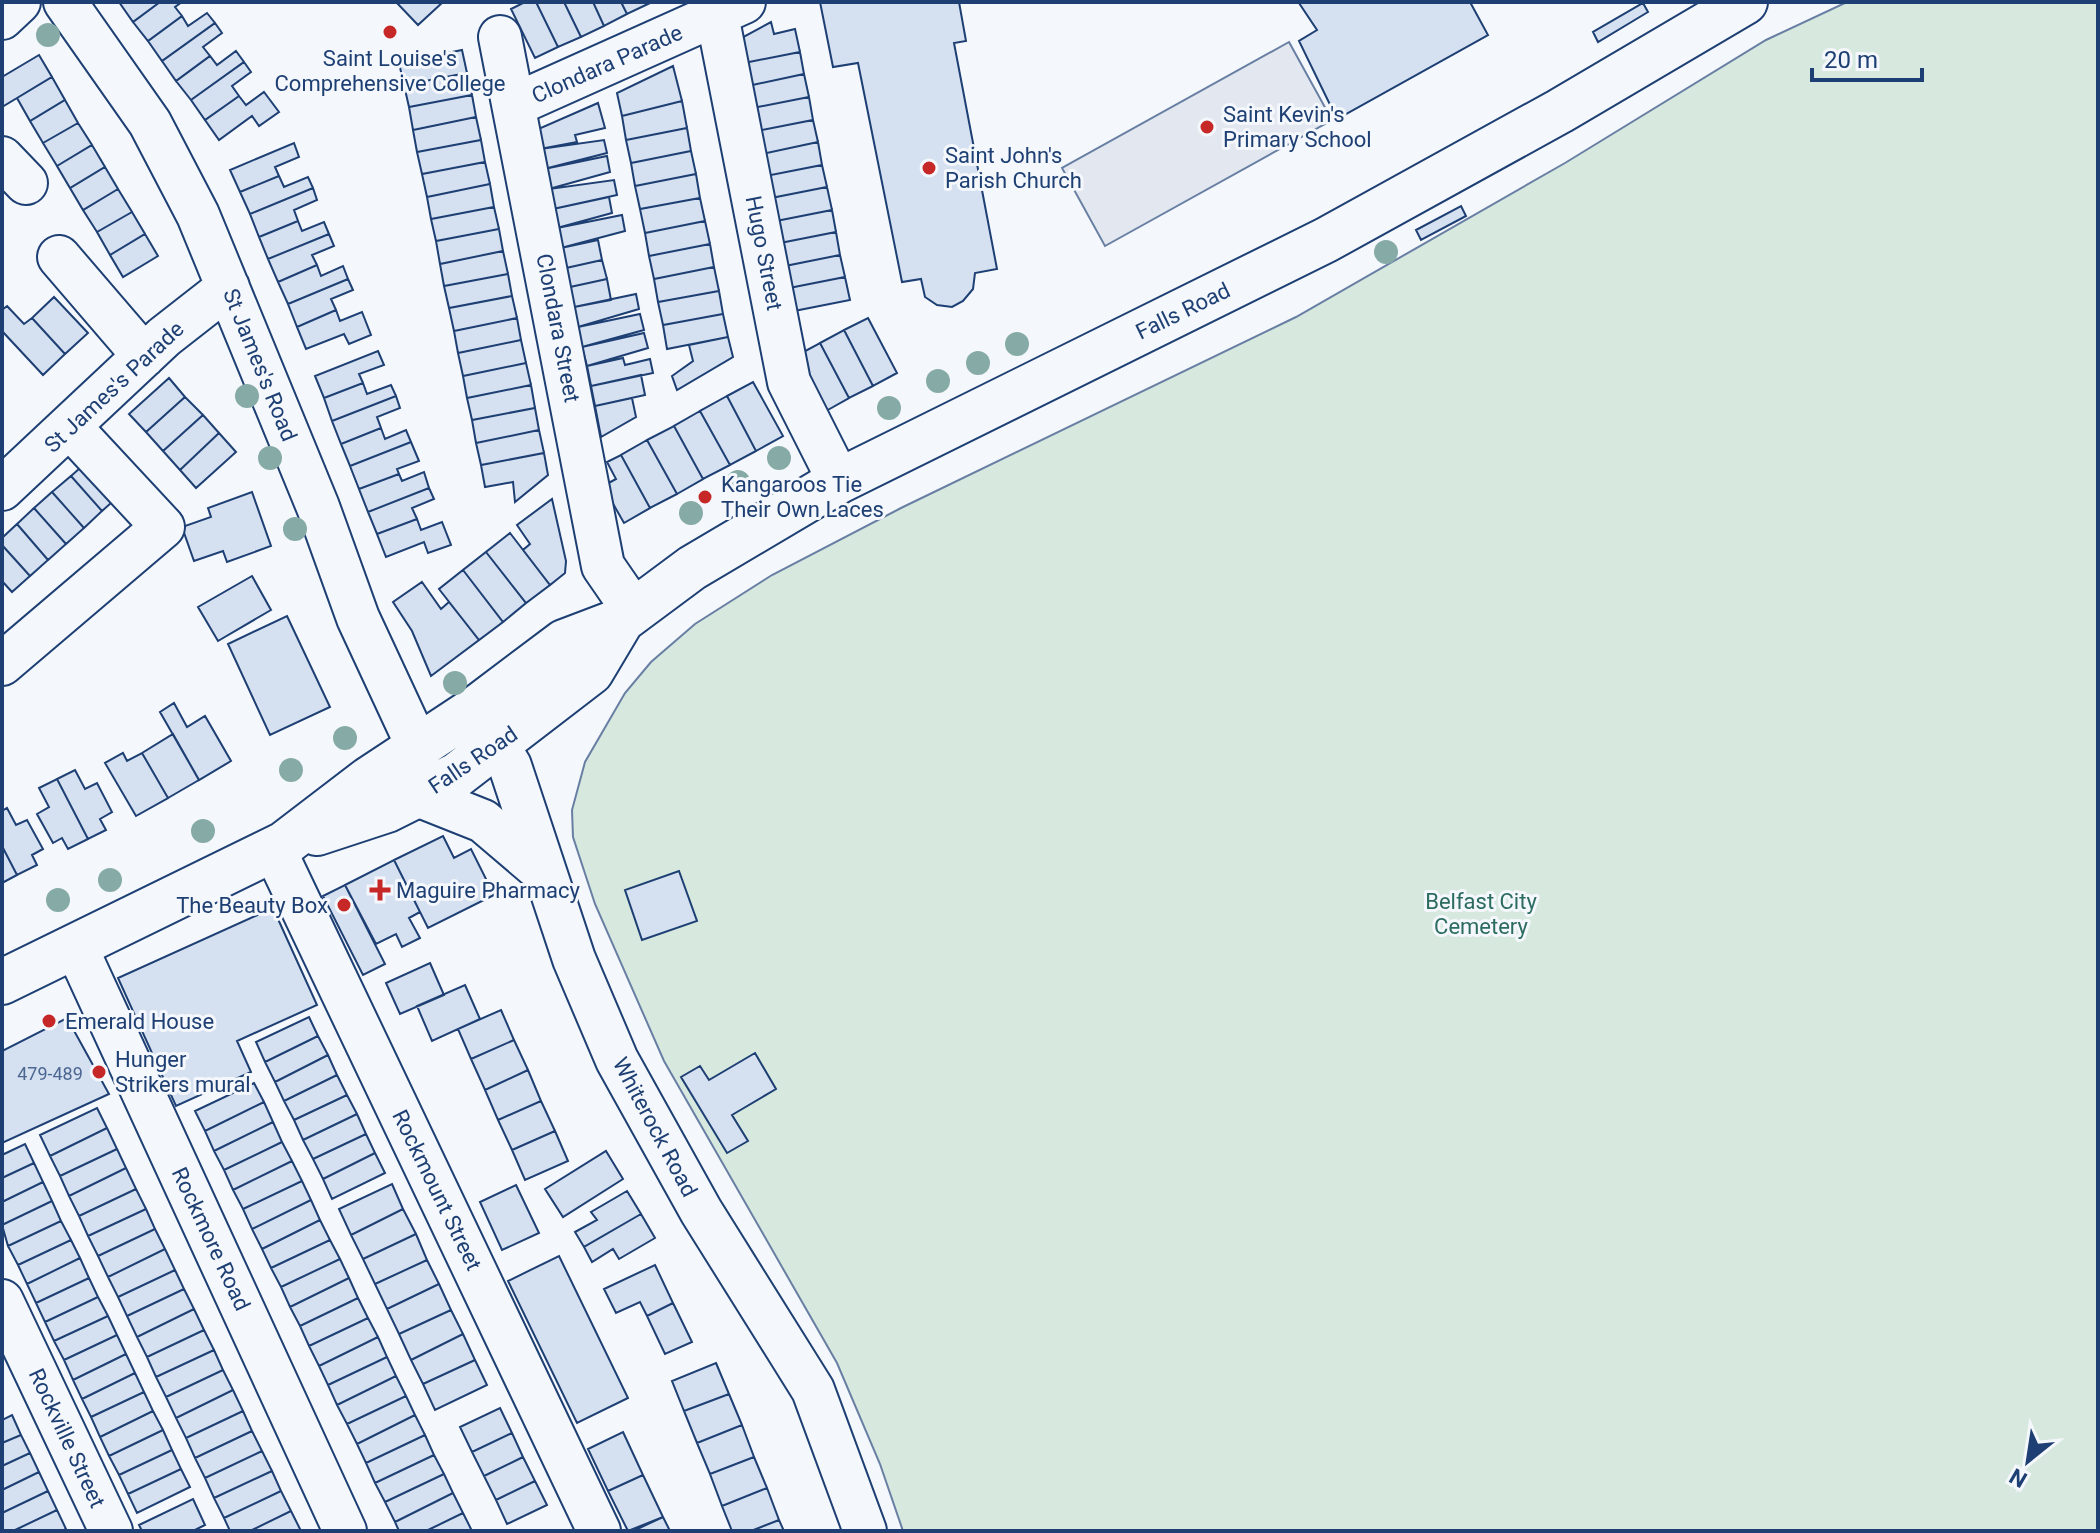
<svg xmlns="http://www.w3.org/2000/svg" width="2100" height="1533" font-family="Roboto,sans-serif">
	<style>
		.green { fill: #d7e8df; stroke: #687fa3; stroke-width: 2 }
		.parking { fill: #e3e8f0; stroke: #687fa3; stroke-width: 2 }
		.building { fill: #d5e0f0; stroke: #1d3f73; stroke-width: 2 }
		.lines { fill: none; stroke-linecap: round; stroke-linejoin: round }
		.minor-casing { stroke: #1d3f73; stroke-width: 46 }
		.major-casing { stroke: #1d3f73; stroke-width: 48 }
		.minor { stroke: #f4f7fb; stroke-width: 42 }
		.major { stroke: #f4f7fb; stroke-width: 44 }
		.tree { fill: #86aba6 }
		.poi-dot { fill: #c62828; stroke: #f4f7fb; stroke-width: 3 }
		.labels { text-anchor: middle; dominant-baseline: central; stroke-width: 6; stroke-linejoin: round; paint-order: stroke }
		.number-label { font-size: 18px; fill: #4b6792 }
		.poi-label { font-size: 22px; fill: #1d3f73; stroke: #f4f7fb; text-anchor: start }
		.street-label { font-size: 22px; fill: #1d3f73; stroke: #f4f7fb }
		.park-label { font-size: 22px; fill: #2c6c60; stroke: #f4f7fb }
	</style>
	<rect width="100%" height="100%" fill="#f4f7fb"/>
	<!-- green -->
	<path class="green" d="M1847 2H2098V1531H903L880 1464 837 1363 664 1061 595 904 573 837 572 810 585 762 625 693 651 662 695 624 772 575 901 508 1296 317 1565 163 1766 40Z"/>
	<!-- parking -->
	<path class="parking" d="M1289 42 1332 120 1105 246 1062 168Z"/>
	<!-- building -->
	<path class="building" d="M119 2H160L133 22Z
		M160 2H182L175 7 182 16 148 41 133 22Z
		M396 2H443L418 25Z
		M525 2H536L558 47 535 58 511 9Z
		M536 2H564L581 37 558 47Z
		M564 2H593L604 26 581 37Z
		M593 2H621L627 14 604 26Z
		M621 2H650V3L627 14Z
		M820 2H959L966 41 954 43 997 269 975 273 973 289 963 301 952 307 937 305 925 297 921 279 902 282 858 63 833 67Z
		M1470 2 1488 35 1337 119 1299 41 1317 30 1299 3Z
		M1643 3 1648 12 1598 42 1593 32Z
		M207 13 215 23 162 61 148 41 182 16 188 26Z
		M771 22 774 34 795 29 800 52 739 64 734 42Z
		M215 23 222 33 203 47 210 56 176 81 162 61Z
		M462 50 467 73 404 85 399 63Z
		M236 51 244 62 191 100 176 81 210 56 217 65Z
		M800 52 804 74 743 87 739 64Z
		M39 55 52 77 2 107V77Z
		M244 62 251 72 232 86 239 96 205 120 191 100Z
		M673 66 682 101 622 116 617 93Z
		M467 73 472 95 409 107 404 85Z
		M804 74 809 97 748 109 743 87Z
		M52 77 65 100 30 121 17 98Z
		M264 92 279 112 259 126 252 116 219 140 205 120 239 96 246 105Z
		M472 95 476 117 413 130 409 107Z
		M809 97 813 120 752 132 748 109Z
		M65 100 78 123 43 143 30 121Z
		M682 101 687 128 626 140 622 116Z
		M598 103 605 128 575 135 577 142 540 149 536 130Z
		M476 117 481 140 417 152 413 130Z
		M813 120 818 142 757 155 752 132Z
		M78 123 92 145 57 166 43 143Z
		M687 128 691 151 631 163 626 140Z
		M481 140 485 162 422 174 417 152Z
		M604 140 607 153 544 169 540 149Z
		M818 142 822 165 761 177 757 155Z
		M294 143 299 157 275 167 279 176 240 192 230 170Z
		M92 145 105 167 70 188 57 166Z
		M691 151 696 174 635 186 631 163Z
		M607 156 610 172 549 189 544 169Z
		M485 162 490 184 427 197 422 174Z
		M822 165 827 187 766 199 761 177Z
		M105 167 118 189 83 210 70 188Z
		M696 174 700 198 640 209 635 186Z
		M279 176 284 187 308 177 313 188 250 214 240 192Z
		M614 180 617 195 553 209 549 189Z
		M490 184 494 207 431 219 427 197Z
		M827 187 832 210 771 222 766 199Z
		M313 188 317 200 294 210 298 221 259 237 250 214Z
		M118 189 132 212 97 232 83 210Z
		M609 197 612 213 557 228 553 209Z
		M700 198 705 221 645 233 640 209Z
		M1461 206 1466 216 1421 240 1416 230Z
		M494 207 499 229 436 241 431 219Z
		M832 210 836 232 775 244 771 222Z
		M132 212 145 234 110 255 97 232Z
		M622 215 625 231 561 248 557 228Z
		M298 221 302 231 324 222 329 234 268 259 259 237Z
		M705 221 710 244 649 256 645 233Z
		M499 229 503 251 440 264 436 241Z
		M836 232 840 255 780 267 775 244Z
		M145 234 158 256 123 277 110 255Z
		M329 234 334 246 312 255 317 265 278 282 268 259Z
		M598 240 602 260 566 268 561 248Z
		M710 244 714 267 654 279 649 256Z
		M503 251 508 274 444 286 440 264Z
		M840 255 845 277 784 289 780 267Z
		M602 260 607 279 570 287 566 268Z
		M317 265 321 276 343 266 348 279 288 304 278 282Z
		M714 267 719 291 658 302 654 279Z
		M508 274 512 296 449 308 444 286Z
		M845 277 850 300 789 312 784 289Z
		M348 279 353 290 331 299 336 310 297 327 288 304Z
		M607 279 611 300 574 307 570 287Z
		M719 291 723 314 663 325 658 302Z
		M636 294 639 309 578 327 574 307Z
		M512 296 517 318 454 331 449 308Z
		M54 297 88 333 65 354 32 318Z
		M7 306 24 324 32 318 65 354 43 375 2 331V310Z
		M336 310 340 321 362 312 371 335 349 344 344 334 306 349 297 327Z
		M640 314 644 330 582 347 578 327Z
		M723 314 728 337 667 349 663 325Z
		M517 318 521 340 458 353 454 331Z
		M868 318 897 373 873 386 844 330Z
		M844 330 873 386 849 398 820 343Z
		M644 333 648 348 587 366 582 347Z
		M728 337 733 357 677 390 672 376 693 361 689 345Z
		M521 340 526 363 463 376 458 353Z
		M820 343 849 398 826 411 796 356Z
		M378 351 384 365 359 374 363 383 324 398 315 376Z
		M623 358 625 365 650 359 653 373 591 386 587 366Z
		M526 363 531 385 467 398 463 376Z
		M641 375 645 395 595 406 591 386Z
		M169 378 185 397 146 432 129 414Z
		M753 382 783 436 756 451 727 396Z
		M363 383 367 394 391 385 396 396 332 421 324 398Z
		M531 385 535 408 472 420 467 398Z
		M396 396 400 408 377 417 381 428 341 444 332 421Z
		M727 396 756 451 730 465 700 411Z
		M185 397 203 415 163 451 146 432Z
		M632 398 636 417 601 437 595 406Z
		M535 408 539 430 476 443 472 420Z
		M700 411 730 465 703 479 674 426Z
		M203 415 219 433 180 470 163 451Z
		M674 426 703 479 677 494 647 440Z
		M381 428 385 439 406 430 411 442 350 466 341 444Z
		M539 430 544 453 481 465 476 443Z
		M219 433 236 452 196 488 180 470Z
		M647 440 677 494 650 508 621 455Z
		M411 442 419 461 397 469 399 474 359 489 350 466Z
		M544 453 548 475 515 502 513 482 485 487 481 465Z
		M621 455 650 508 624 523 603 486 616 479 607 462Z
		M89 460 120 495 102 511 71 476Z
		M424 472 429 488 368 512 359 489 399 474 402 481Z
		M71 476 102 511 84 528 52 492Z
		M429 488 434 499 412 508 417 519 377 534 368 512Z
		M52 492 84 528 66 544 34 508Z
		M252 492 271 546 227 562 223 551 194 561 182 527 211 517 208 508Z
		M552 499 566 561 565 573 550 585 523 550 530 544 517 525Z
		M34 508 66 544 48 560 17 524Z
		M417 519 421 530 442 522 451 545 428 553 424 542 386 557 377 534Z
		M17 524 48 560 30 576 2 545V538Z
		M510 533 550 585 526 603 486 552Z
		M2 545 30 576 12 592 2 581Z
		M486 552 526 603 503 622 463 570Z
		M463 570 503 622 479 640 439 589Z
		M252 576 271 610 218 641 198 607Z
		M422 582 441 609 449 602 479 640 431 676 412 631 393 602Z
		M287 616 330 707 270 735 228 644Z
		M174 703 187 727 205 716 231 761 199 780 160 712Z
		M173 734 199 780 168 798 142 753Z
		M123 753 127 761 142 753 168 798 136 816 105 763Z
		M75 770 85 789 97 783 112 812 100 819 106 830 88 839 57 779Z
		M57 779 88 839 68 849 62 838 53 843 37 814 49 807 39 788Z
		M7 808 16 825 27 820 43 849 32 855 37 865 17 875 2 846V811Z
		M443 836 454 858 471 849 494 895 428 928 394 860Z
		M2 846 17 875 2 883Z
		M394 860 420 912 409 918 420 938 402 947 396 934 376 944 345 885Z
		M679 871 697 921 642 940 625 890Z
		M345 885 385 964 363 975 323 896Z
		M273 908 317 1005 237 1041 251 1072 176 1106 118 978Z
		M430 963 444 995 400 1014 386 983Z
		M465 985 480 1019 432 1041 417 1006Z
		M501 1010 514 1040 471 1059 458 1029Z
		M309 1017 318 1036 265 1062 256 1042Z
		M67 1018 109 1094 2 1143V1051Z
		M318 1036 328 1055 275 1082 265 1062Z
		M514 1040 528 1070 485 1090 471 1059Z
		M755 1053 776 1089 732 1115 748 1141 727 1153 681 1077 700 1066 709 1080Z
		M328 1055 337 1075 284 1101 275 1082Z
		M528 1070 541 1101 498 1120 485 1090Z
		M337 1075 347 1095 294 1120 284 1101Z
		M254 1083 264 1102 205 1131 195 1111Z
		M347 1095 357 1114 303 1140 294 1120Z
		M541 1101 555 1131 512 1150 498 1120Z
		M264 1102 273 1122 214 1151 205 1131Z
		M97 1108 107 1128 50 1156 40 1135Z
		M357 1114 366 1134 313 1159 303 1140Z
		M273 1122 282 1142 224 1170 214 1151Z
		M107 1128 117 1149 60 1176 50 1156Z
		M555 1131 568 1161 525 1180 512 1150Z
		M366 1134 375 1153 323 1179 313 1159Z
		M282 1142 292 1161 233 1190 224 1170Z
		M25 1144 34 1163 2 1178V1155Z
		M117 1149 126 1168 69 1196 60 1176Z
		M606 1151 623 1179 563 1217 545 1189Z
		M375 1153 385 1173 332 1199 323 1179Z
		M292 1161 302 1181 243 1209 233 1190Z
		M34 1163 43 1182 2 1202V1178Z
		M126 1168 136 1189 79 1216 69 1196Z
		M302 1181 311 1200 252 1229 243 1209Z
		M43 1182 52 1201 2 1225V1202Z
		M392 1184 403 1209 351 1235 339 1209Z
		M516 1185 539 1233 502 1250 480 1202Z
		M136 1189 146 1209 88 1236 79 1216Z
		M627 1191 641 1214 584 1247 575 1232 597 1220 591 1212Z
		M311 1200 320 1220 262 1249 252 1229Z
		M52 1201 61 1221 8 1246 2 1225Z
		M146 1209 155 1229 98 1256 88 1236Z
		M403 1209 416 1234 363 1259 351 1235Z
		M641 1214 655 1238 619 1259 613 1249 592 1262 584 1247Z
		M320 1220 330 1240 271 1268 262 1249Z
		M61 1221 71 1240 18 1265 8 1246Z
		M155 1229 165 1249 108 1277 98 1256Z
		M416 1234 427 1260 375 1284 363 1259Z
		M71 1240 80 1258 27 1284 18 1265Z
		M330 1240 340 1259 281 1287 271 1268Z
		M165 1249 175 1270 118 1297 108 1277Z
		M559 1256 628 1398 577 1423 508 1281Z
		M80 1258 89 1278 36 1303 27 1284Z
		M340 1259 349 1278 290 1307 281 1287Z
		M427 1260 439 1284 387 1309 375 1284Z
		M655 1265 673 1303 647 1316 640 1302 616 1313 604 1289Z
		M175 1270 184 1289 127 1316 118 1297Z
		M89 1278 98 1297 45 1322 36 1303Z
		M349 1278 358 1298 300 1326 290 1307Z
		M439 1284 451 1310 399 1334 387 1309Z
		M184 1289 194 1309 137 1337 127 1316Z
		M98 1297 108 1316 54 1341 45 1322Z
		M358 1298 368 1318 309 1346 300 1326Z
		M673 1303 692 1342 665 1354 647 1316Z
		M194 1309 204 1330 147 1357 137 1337Z
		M451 1310 463 1334 411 1360 399 1334Z
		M108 1316 117 1335 64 1360 54 1341Z
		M368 1318 378 1337 319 1366 309 1346Z
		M204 1330 214 1350 156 1377 147 1357Z
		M463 1334 475 1360 423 1384 411 1360Z
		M117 1335 126 1354 73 1380 64 1360Z
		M378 1337 387 1357 328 1385 319 1366Z
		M214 1350 223 1370 166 1397 156 1377Z
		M126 1354 135 1373 82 1399 73 1380Z
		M387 1357 396 1376 337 1405 328 1385Z
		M475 1360 487 1385 435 1410 423 1384Z
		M716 1363 729 1394 684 1411 672 1381Z
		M223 1370 233 1390 176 1418 166 1397Z
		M135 1373 144 1392 91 1417 82 1399Z
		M396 1376 406 1396 347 1424 337 1405Z
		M233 1390 243 1411 186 1438 176 1418Z
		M144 1392 153 1411 100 1437 91 1417Z
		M729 1394 742 1425 697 1443 684 1411Z
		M406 1396 415 1415 357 1444 347 1424Z
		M500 1408 512 1433 472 1452 460 1427Z
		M153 1411 163 1430 109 1456 100 1437Z
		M243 1411 252 1431 195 1458 186 1438Z
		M12 1415 21 1435 2 1443V1420Z
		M415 1415 425 1435 366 1463 357 1444Z
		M742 1425 754 1457 710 1474 697 1443Z
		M163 1430 172 1450 119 1475 109 1456Z
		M252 1431 262 1451 205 1478 195 1458Z
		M623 1432 643 1475 608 1491 588 1449Z
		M512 1433 523 1457 484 1476 472 1452Z
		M21 1435 30 1453 2 1466V1443Z
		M425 1435 434 1455 375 1483 366 1463Z
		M172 1450 181 1469 128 1494 119 1475Z
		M262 1451 272 1471 214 1498 205 1478Z
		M30 1453 39 1472 2 1490V1466Z
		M434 1455 444 1474 385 1502 375 1483Z
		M523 1457 535 1481 496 1500 484 1476Z
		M754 1457 767 1488 722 1506 710 1474Z
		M181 1469 190 1487 137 1513 128 1494Z
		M272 1471 281 1491 224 1518 214 1498Z
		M39 1472 48 1491 2 1513V1490Z
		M444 1474 453 1493 395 1522 385 1502Z
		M643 1475 663 1517 628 1531 608 1491Z
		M535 1481 547 1505 507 1524 496 1500Z
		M767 1488 779 1520 751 1531H732L722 1506Z
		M48 1491 57 1510 13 1531H2V1513Z
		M281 1491 291 1511 250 1531H230L224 1518Z
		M453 1493 463 1513 426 1531H399L395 1522Z
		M193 1499 205 1525 193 1531H142L139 1525Z
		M57 1510 66 1529 62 1531H13Z
		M291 1511 301 1531H250Z
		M463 1513 472 1531H426Z
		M663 1517 670 1531H633Z
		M779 1520 784 1531H751Z"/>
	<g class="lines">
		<defs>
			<path id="minor" d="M65 2 150 123 198 215 318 507 358 618 418 747
				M717 15 789 382 839 481
				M2 18 19 2
				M500 37 603 566 634 611
				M514 105 744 2
				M2 158 26 183
				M59 257 144 356
				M2 489 164 337 228 287
				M2 664 163 527 70 427
				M479 715 510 766 574 959 617 1060 701 1211 813 1390 865 1531
				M420 796 483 821 544 873
				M274 849 599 1531
				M76 947 345 1531
				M2 1301 111 1531"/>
			<path id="major" d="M317 833 387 810 457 775 591 672 622 620
				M2 982 284 844 369 779 475 709 564 642 622 620 692 568 839 481 1326 240 1560 111 1745 2"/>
		</defs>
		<!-- minor casing -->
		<use href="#minor" class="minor-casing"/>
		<!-- major casing -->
		<use href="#major" class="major-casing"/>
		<!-- minor -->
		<use href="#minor" class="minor"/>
		<!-- major -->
		<use href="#major" class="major"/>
	</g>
	<!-- trees -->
	<g class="tree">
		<circle cx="48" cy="35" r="12"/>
		<circle cx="1386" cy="252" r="12"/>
		<circle cx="1017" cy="344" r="12"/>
		<circle cx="978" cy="363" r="12"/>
		<circle cx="938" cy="381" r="12"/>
		<circle cx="247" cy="396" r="12"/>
		<circle cx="889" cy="408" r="12"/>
		<circle cx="270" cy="458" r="12"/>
		<circle cx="779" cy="458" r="12"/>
		<circle cx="738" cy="482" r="12"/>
		<circle cx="691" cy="513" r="12"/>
		<circle cx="295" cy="529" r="12"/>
		<circle cx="455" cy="683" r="12"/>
		<circle cx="345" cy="738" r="12"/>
		<circle cx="291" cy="770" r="12"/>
		<circle cx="203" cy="831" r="12"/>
		<circle cx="110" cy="880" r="12"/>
		<circle cx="58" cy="900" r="12"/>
	</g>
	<!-- markers -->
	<g class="poi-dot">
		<circle cx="390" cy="32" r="8"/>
		<circle cx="1207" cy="127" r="8"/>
		<circle cx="929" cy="168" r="8"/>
		<circle cx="705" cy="497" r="8"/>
		<path d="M376 878h8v8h8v8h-8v8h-8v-8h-8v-8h8z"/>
		<circle cx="344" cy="905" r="8"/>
		<circle cx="49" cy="1021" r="8"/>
		<circle cx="99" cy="1072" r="8"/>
	</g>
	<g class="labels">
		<!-- number labels -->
		<g class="number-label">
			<text x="50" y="1073">479-489</text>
		</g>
		<!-- poi labels -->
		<g class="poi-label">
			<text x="390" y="58" text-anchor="middle">Saint Louise's<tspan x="390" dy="25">Comprehensive College</tspan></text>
			<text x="1223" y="114">Saint Kevin's<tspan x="1223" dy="25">Primary School</tspan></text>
			<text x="945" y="155">Saint John's<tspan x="945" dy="25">Parish Church</tspan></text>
			<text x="721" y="484">Kangaroos Tie<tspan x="721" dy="25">Their Own Laces</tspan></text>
			<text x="396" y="890">Maguire Pharmacy</text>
			<text x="328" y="905" text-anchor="end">The Beauty Box</text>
			<text x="65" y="1021">Emerald House</text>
			<text x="115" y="1059">Hunger<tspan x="115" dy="25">Strikers mural</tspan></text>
		</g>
		<!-- street labels -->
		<g class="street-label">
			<text transform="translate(607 64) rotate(-24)">Clondara Parade</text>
			<text transform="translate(764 253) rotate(79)">Hugo Street</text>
			<text transform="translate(1183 311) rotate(-26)">Falls Road</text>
			<text transform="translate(558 328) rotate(79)">Clondara Street</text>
			<text transform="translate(260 365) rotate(68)">St James's Road</text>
			<text transform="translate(114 387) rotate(-43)">St James's Parade</text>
			<text transform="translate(473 760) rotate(-34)">Falls Road</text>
			<text transform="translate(655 1127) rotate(62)">Whiterock Road</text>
			<text transform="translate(437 1190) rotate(64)">Rockmount Street</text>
			<text transform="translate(211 1239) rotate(65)">Rockmore Road</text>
			<text transform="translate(67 1438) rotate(65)">Rockville Street</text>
		</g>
		<!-- park labels -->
		<g class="park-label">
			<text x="1481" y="901">Belfast City<tspan x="1481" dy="25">Cemetery</tspan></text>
		</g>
	</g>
	<!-- border -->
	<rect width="2100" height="1533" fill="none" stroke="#1d3f73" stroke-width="8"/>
	<!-- north arrow -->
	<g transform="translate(2028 1461) rotate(210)" stroke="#f4f7fb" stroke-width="6" paint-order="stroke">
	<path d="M0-6L14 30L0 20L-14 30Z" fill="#1d3f73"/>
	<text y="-12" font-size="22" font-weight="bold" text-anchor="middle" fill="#1d3f73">N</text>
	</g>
	<!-- scale -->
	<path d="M1812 68v12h110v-12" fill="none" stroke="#1d3f73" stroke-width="4"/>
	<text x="1824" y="68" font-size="24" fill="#1d3f73" stroke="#f4f7fb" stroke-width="6" paint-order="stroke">20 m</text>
</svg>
